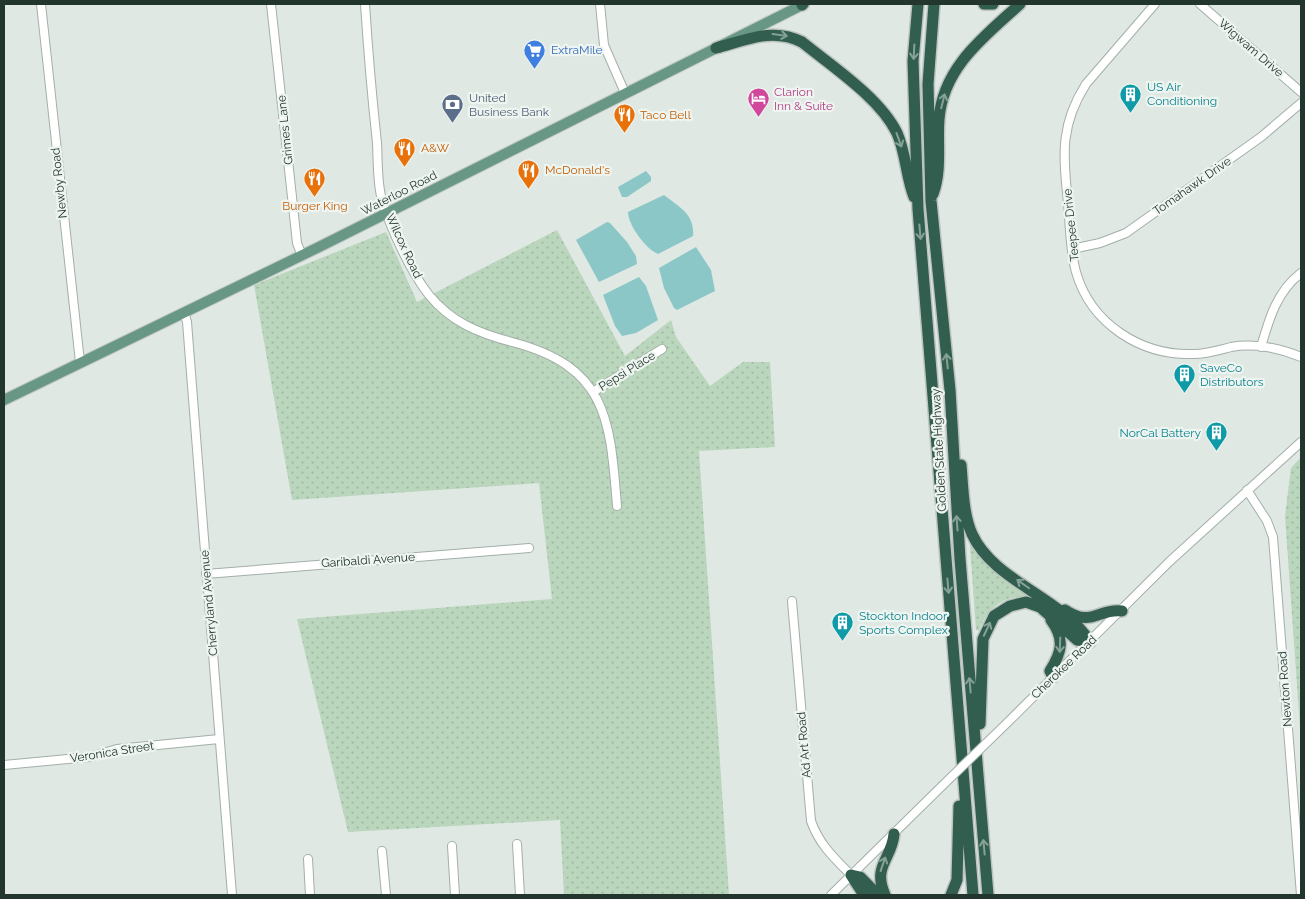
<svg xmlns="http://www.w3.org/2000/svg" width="1305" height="899" font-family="Raleway,sans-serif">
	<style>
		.grass { fill: url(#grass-dots) }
		.water { fill: #8cc7c7 }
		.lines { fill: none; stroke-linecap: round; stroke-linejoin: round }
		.minor-casing { stroke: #a3afa8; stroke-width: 10 }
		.major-casing { stroke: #bdc3c0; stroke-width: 12 }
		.highway-casing { stroke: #bdc3c0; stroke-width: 14 }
		.minor { stroke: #fff; stroke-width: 8 }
		.major { stroke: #689885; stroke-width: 10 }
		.highway { stroke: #315e4e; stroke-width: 11 }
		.minor-bridge-casing { stroke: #a3afa8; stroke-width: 10; stroke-linecap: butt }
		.minor-bridge { stroke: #fff; stroke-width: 8 }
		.oneway { stroke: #86a297 }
		.labels { text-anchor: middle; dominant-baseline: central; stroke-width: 4.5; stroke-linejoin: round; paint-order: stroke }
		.street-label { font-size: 12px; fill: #22362d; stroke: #eef5f1 }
		.shop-label { font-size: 12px; fill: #366cbe; stroke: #eef5f1; text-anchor: start }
		.culture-label { font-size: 12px; fill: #0d838f; stroke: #eef5f1; text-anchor: start }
		.hotel-label { font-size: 12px; fill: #b23c85; stroke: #eef5f1; text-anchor: start }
		.service-label { font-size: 12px; fill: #4e5e75; stroke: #eef5f1; text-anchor: start }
		.food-label { font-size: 12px; fill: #c56008; stroke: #eef5f1; text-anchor: start }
	</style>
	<defs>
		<pattern id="grass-dots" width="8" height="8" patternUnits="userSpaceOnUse" patternTransform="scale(1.25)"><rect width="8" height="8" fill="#bad7bd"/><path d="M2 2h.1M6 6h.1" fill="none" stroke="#a0b9a3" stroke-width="1.8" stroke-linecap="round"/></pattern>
	</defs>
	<rect width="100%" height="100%" fill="#dfe8e2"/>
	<!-- grass -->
	<path class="grass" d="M557 230 625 356 671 320 676 337 710 386 743 362H770L775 447 699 451 729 895H564L560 820 348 832 297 619 552 599 539 483 292 500 254 285 386 232 417 302Z
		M1301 457V742L1285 516 1291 468Z
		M970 546H973L1028 594V597C1003 595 987 608 979 631L976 630Z"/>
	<!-- water -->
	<path class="water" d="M646 171 651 177V181L627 197H622L618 187Z
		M664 195C679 207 695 214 693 236L658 254C646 249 628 225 628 212Z
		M607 222 610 223 627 242 636 256 637 264 599 282 576 240Z
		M696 247 711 270 715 291 677 310 674 308 664 288 659 268Z
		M639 277 646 286 658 320 636 333 622 336 615 326 603 295Z"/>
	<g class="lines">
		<defs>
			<path id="minor" d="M41 4 80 362
				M271 4 297 243 302 256
				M365 4C368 50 372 97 377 143 378 161 377 183 382 200 391 229 410 271 429 295 451 322 478 333 512 342 608 367 610 420 617 506
				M600 4 604 45 625 93
				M1155 4 1086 84C1056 131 1065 164 1069 215 1070 234 1071 254 1076 272 1091 324 1141 356 1194 354 1206 354 1219 350 1231 347 1254 343 1280 348 1301 357
				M1200 4 1301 92
				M1072 249 1100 243 1126 233 1261 137 1301 103
				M184 312 187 322 232 895
				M1261 347C1269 319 1277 291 1301 273
				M593 392 662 349
				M1247 490 1267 521 1273 537 1301 895
				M206 574 529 548
				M792 601 811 821C819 844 834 858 851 875
				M1007 723 1169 562 1301 442
				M4 765 89 757 117 749 219 739
				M517 844 520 895
				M452 846 455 895
				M382 851 386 895
				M308 859 310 895
				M831 895 942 786"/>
			<path id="major" d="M4 400 319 247 804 4"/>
			<path id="highway" d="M918 4 913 61 918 209 973 895
				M934 4 928 84 931 201 950 390 960 559 988 895
				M984 4H993
				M802 5 803 4
				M716 48C746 40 773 27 802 42 833 67 880 98 897 133 906 153 906 177 914 197
				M933 194C942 170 937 144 939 119 943 67 985 36 1020 4
				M961 465C963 487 963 514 972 534 994 582 1062 597 1090 642
				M1065 610C1092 628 1098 608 1122 611
				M1051 620C1065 639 1062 652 1050 671L1053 677
				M980 724 983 639 994 616 1010 606 1026 602 1040 607 1077 640 1090 642
				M851 875 860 877 878 895
				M851 875 864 895
				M885 895C872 866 892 859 894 834
				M951 895 957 880 959 806"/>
		</defs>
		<!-- minor casing -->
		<use href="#minor" class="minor-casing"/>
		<!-- major casing -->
		<use href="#major" class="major-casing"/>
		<!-- highway casing -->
		<use href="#highway" class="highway-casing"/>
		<!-- minor -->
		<use href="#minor" class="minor"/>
		<!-- major -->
		<use href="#major" class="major"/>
		<!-- highway -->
		<use href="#highway" class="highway"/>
		<defs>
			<path id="minor-bridge" d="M942 786 1007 723"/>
		</defs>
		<!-- minor-bridge casing -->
		<use href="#minor-bridge" class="minor-bridge-casing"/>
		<!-- minor-bridge -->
		<use href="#minor-bridge" class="minor-bridge"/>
	</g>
	<!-- one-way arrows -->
	<defs><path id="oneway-shaft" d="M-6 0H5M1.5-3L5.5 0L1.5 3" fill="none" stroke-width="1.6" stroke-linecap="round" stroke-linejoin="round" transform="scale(1.25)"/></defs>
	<g class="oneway">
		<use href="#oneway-shaft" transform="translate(780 35) rotate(8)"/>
		<use href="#oneway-shaft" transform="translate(914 52) rotate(93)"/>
		<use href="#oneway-shaft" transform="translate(943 101) rotate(-76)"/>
		<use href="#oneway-shaft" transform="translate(899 140) rotate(70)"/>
		<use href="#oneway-shaft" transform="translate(920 232) rotate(85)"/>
		<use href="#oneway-shaft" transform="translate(947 361) rotate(-96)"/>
		<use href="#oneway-shaft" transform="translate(957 523) rotate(-94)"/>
		<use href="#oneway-shaft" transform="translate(1023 584) rotate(-145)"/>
		<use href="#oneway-shaft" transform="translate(948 586) rotate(85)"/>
		<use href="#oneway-shaft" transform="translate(987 629) rotate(-65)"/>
		<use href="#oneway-shaft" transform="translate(1060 645) rotate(92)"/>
		<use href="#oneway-shaft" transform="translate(970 685) rotate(-95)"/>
		<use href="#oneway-shaft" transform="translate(984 847) rotate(-95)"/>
		<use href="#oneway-shaft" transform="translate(883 864) rotate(-71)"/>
	</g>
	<!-- icons -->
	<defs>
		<symbol id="supermarket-pin" viewBox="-11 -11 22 30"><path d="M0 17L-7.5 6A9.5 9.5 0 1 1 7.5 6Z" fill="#3f7fe0" stroke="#eef5f1"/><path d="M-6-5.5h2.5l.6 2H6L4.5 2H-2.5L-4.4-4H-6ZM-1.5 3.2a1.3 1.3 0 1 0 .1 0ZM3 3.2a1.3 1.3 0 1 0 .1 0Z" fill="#fff"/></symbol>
		<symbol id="building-pin" viewBox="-11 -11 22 30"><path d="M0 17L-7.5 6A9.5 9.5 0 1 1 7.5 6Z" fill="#0f9aa8" stroke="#eef5f1"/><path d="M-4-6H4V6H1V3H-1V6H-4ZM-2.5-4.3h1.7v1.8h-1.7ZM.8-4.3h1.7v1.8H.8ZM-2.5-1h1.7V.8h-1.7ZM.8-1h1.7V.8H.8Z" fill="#fff"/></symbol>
		<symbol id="hotel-pin" viewBox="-11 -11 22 30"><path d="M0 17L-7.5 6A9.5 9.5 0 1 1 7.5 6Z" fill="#d1479c" stroke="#eef5f1"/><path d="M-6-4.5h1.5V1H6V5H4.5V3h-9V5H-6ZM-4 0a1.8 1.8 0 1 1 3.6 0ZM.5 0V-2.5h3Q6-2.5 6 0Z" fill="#fff"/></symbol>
		<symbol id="bank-pin" viewBox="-11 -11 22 30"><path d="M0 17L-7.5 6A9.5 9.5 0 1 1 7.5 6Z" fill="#5c6f8a" stroke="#eef5f1"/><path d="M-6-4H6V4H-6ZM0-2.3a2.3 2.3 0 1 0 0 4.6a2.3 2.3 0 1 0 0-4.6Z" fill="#fff"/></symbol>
		<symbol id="restaurant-pin" viewBox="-11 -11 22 30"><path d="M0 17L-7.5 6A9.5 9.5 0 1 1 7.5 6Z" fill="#e8710a" stroke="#eef5f1"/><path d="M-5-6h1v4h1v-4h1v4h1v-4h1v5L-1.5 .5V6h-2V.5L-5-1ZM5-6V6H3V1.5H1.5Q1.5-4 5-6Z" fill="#fff"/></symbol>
	</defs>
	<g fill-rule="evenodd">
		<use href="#supermarket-pin" x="522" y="38" width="25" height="34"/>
		<use href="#building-pin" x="1118" y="82" width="25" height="34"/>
		<use href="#hotel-pin" x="746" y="86" width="25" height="34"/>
		<use href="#bank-pin" x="440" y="92" width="25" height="34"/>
		<use href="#restaurant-pin" x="612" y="102" width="25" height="34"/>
		<use href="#restaurant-pin" x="392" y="136" width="25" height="34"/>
		<use href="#restaurant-pin" x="516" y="158" width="25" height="34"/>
		<use href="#restaurant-pin" x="302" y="166" width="25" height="34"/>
		<use href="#building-pin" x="1172" y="362" width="25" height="34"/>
		<use href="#building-pin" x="1204" y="420" width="25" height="34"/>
		<use href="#building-pin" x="830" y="610" width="25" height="34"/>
	</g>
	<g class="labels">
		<!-- street labels -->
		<g class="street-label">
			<text transform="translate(1251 48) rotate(41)">Wigwam Drive</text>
			<text transform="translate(285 130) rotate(-96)">Grimes Lane</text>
			<text transform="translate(59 183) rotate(-96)">Newby Road</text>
			<text transform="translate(1192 186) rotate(-35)">Tomahawk Drive</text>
			<text transform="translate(399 193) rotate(-27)">Waterloo Road</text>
			<text transform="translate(1071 225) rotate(-96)">Teepee Drive</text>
			<text transform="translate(404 246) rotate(65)">Wilcox Road</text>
			<text transform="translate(627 371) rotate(-32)">Pepsi Place</text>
			<text transform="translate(939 450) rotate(-93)">Golden State Highway</text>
			<text transform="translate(368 560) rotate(-4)">Garibaldi Avenue</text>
			<text transform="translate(209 603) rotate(-95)">Cherryland Avenue</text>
			<text transform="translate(1064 667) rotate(-44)">Cherokee Road</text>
			<text transform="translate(1285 689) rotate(-94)">Newton Road</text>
			<text transform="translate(804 745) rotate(-95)">Ad Art Road</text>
			<text transform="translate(112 752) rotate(-9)">Veronica Street</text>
		</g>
		<!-- shop labels -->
		<g class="shop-label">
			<text x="551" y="50">ExtraMile</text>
		</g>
		<!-- culture labels -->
		<g class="culture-label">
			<text x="1147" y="87">US Air<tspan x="1147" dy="14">Conditioning</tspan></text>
			<text x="1200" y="368">SaveCo<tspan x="1200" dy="14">Distributors</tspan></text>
			<text x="1201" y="433" text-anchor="end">NorCal Battery</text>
			<text x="859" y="616">Stockton Indoor<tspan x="859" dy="14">Sports Complex</tspan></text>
		</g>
		<!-- hotel labels -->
		<g class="hotel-label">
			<text x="774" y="92">Clarion<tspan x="774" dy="14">Inn &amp; Suite</tspan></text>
		</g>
		<!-- service labels -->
		<g class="service-label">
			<text x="469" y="98">United<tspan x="469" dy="14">Business Bank</tspan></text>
		</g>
		<!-- food labels -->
		<g class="food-label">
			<text x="640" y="115">Taco Bell</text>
			<text x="421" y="148">A&amp;W</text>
			<text x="545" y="170">McDonald's</text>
			<text x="315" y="206" text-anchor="middle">Burger King</text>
		</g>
	</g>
	<!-- border -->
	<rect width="1305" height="899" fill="none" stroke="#22362d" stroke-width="10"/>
</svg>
